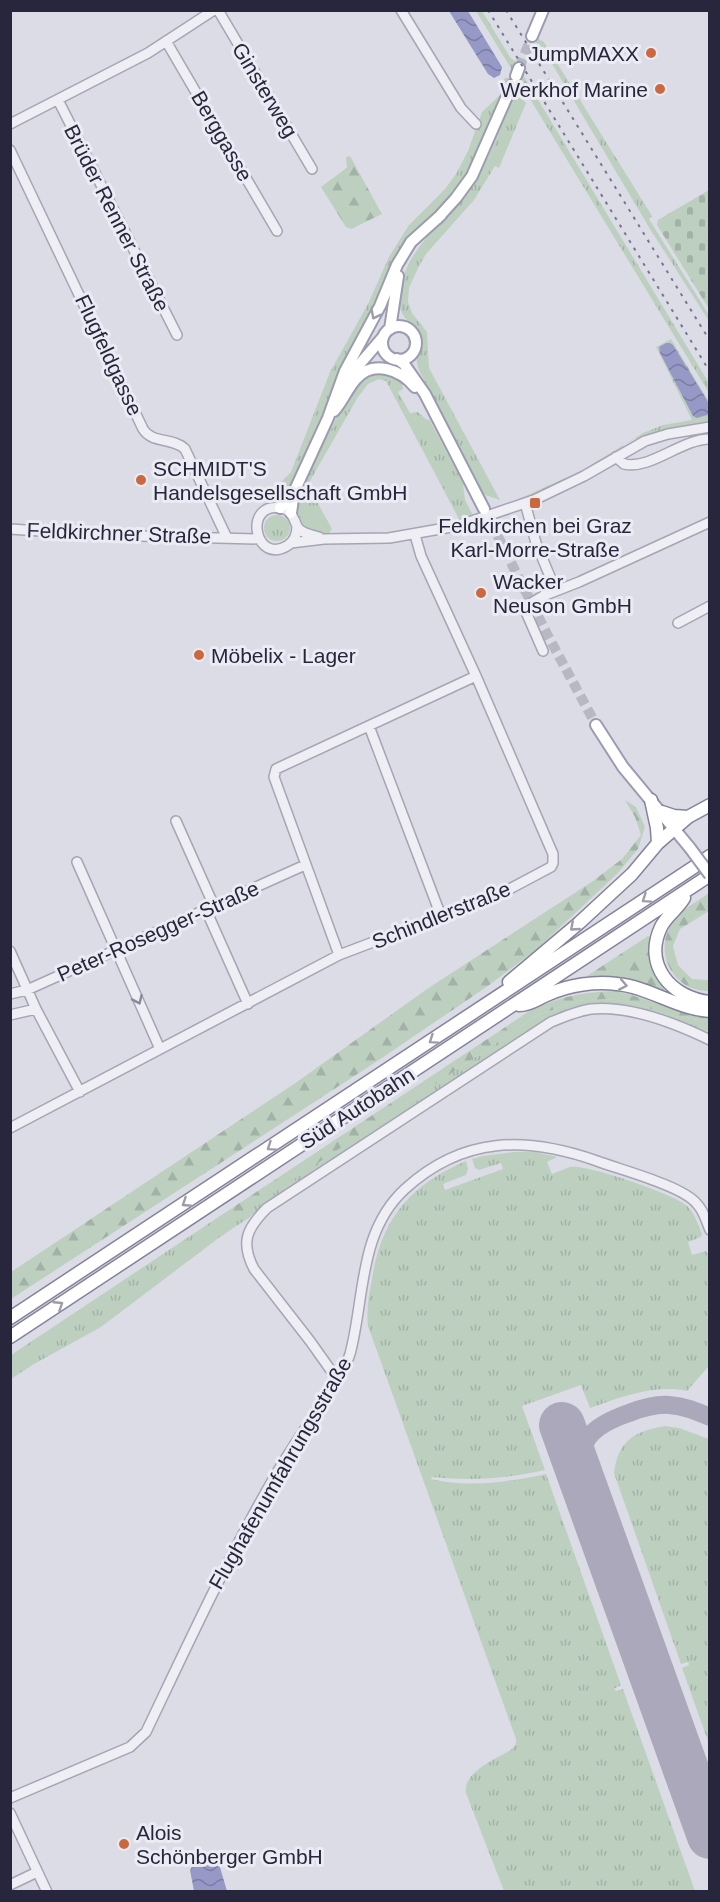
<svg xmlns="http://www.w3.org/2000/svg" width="720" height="1902" font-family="Helvetica,sans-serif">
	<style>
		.grass { fill: url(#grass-tufts) }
		.forest { fill: url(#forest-firs) }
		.cemetery { fill: url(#cemetery-stones) }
		.water { fill: url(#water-waves) }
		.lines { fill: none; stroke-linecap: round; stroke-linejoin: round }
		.taxiway { stroke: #aaa8ba; stroke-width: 18 }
		.runway { stroke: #aaa8ba; stroke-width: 46 }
		.major-tunnel { stroke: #b8b8c4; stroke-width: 10; stroke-dasharray: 10 5; stroke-linecap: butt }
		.minor-casing { stroke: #a6a5b3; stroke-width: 12 }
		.major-casing { stroke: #9c9bb1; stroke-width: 14 }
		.highway-casing { stroke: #84839c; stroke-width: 15 }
		.minor { stroke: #efeef4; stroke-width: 9 }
		.major { stroke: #fff; stroke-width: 10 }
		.highway { stroke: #fff; stroke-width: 12 }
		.rail { stroke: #77758f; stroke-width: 2; stroke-dasharray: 3 6; stroke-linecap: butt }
		.major-bridge-casing { stroke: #9c9bb1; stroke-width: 14; stroke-linecap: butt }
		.major-bridge { stroke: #fff; stroke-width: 10 }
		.oneway { stroke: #9e9da7 }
		.oneway2 { stroke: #8b8a98 }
		.poi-dot { fill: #cc6840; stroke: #ebebf4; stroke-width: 2 }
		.labels { text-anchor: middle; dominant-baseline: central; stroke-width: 6; stroke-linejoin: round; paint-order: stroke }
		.poi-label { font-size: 21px; fill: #27263c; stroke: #ebebf4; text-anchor: start }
		.street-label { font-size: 21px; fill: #27263c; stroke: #ebebf4 }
	</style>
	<defs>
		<pattern id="grass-tufts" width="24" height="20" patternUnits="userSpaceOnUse" patternTransform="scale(1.5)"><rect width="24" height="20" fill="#bdd0c0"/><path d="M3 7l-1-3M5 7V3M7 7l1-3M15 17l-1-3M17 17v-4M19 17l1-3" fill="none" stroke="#a2b2a6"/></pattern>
		<pattern id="forest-firs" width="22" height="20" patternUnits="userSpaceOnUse" patternTransform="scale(1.5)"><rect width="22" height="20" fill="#bdd0c0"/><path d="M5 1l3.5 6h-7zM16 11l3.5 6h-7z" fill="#a2b2a6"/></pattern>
		<pattern id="cemetery-stones" width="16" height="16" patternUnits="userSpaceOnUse" patternTransform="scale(1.5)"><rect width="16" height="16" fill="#bdd0c0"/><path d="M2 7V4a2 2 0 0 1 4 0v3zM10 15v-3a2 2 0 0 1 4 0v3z" fill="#a2b2a6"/></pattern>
		<pattern id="water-waves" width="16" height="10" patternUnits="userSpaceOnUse" patternTransform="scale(1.5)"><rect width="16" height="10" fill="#9698c6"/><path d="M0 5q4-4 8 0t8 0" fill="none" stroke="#7a7ca2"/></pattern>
	</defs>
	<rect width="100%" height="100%" fill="#dcdce6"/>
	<!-- grass -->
	<path class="grass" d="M476 11H482L510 57 516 62 512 70Z
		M537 38 544 42 652 216 649 219 709 315V321L650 229 542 47 535 42Z
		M522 73 709 383V393L519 81Z
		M507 77 509 79 474 164 457 190 415 231 387 281 338 379 306 449 291 488 282 502 274 505 268 501 264 493 280 483 291 472 330 372 368 304 389 257 409 225 445 189 456 174 468 151 482 112 500 95 504 79Z
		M515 90 526 103 499 168 495 166 474 200 426 254 419 266 409 288 408 302 412 313 427 332 429 368 500 500 482 494 419 370C413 356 422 352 420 339 417 325 401 321 400 305 396 252 448 222 474 182 492 155 504 120 515 90Z
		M671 339 709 402V423L638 440 636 438 623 445 624 448 590 468 525 500 510 503 581 471 643 433 663 425 692 420 656 347Z
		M375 372 401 378 403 389 398 392 410 413 418 412 427 420 429 419 463 483 465 500 473 515 459 519 386 381 379 379 368 384 358 397 310 481 309 487 332 529 328 535 316 534 304 528 297 512 298 497C307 493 305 486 306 479L345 401 360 378Z
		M264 528a13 13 0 1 1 26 0a13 13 0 1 1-26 0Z
		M605 999 632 1002 668 1015 704 1021 709 1018V1032L664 1017 580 1008 559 1014 265 1204 250 1217 220 1237 101 1327 34 1364 11 1379V1355L220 1216 233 1219 538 1015 578 1001Z
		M514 1152H535L557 1157 547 1162 552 1174C558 1172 564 1169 570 1167 587 1164 674 1194 687 1206 695 1214 698 1224 702 1234L701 1237 688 1242 692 1255 706 1251 709 1254V1366L687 1391C653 1384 622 1397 590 1408L581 1385 522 1406 545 1470C507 1479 470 1481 432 1477L431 1479C468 1488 509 1482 546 1474L621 1685 614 1689 616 1691 623 1689 695 1891H504L466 1793C462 1772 497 1759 512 1749L516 1744V1739L368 1326C366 1310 369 1295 372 1279 381 1219 410 1185 466 1161L468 1169 466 1175 443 1184 445 1190 503 1169 501 1163 479 1170 475 1168 472 1159 483 1156Z
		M665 1426 679 1428 709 1439V1744L682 1668 689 1665 688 1662 681 1664 614 1473C618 1441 634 1431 665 1426Z"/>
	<!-- forest -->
	<path class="forest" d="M350 156 382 214 351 229 346 227 321 187 345 169 347 167 346 157Z
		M625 800 636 807 645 827 638 849 617 874 538 948 488 986 379 1060 11 1299V1272L294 1084 427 989 593 881 622 859 641 835 635 817Z
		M709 893V911L680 929 673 946 678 965 692 979 709 980V991C673 992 652 951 673 922 681 909 697 902 709 893Z
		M648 936 653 939 664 985V990L655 992 610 976H587Z
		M617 991C648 999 678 1012 709 1018L704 1021 668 1015 632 1002 605 999 578 1001 538 1015 233 1220 220 1216 531 1010C563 996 582 992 617 991Z"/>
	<!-- cemetery -->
	<path class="cemetery" d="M709 190V309L657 225 658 220Z"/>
	<!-- water -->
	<path class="water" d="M449 11H468L502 67 500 75 494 78 488 74Z
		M666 343H670L673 345 707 400 709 406 710 414 697 418 693 416 660 353 659 347Z
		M216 1854 227 1891H194L190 1870C196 1859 203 1855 216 1854Z"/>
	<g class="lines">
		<!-- taxiway -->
		<path class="taxiway" d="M582 1481C574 1440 594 1425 629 1413 642 1408 655 1404 669 1405 684 1406 696 1411 710 1417"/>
		<!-- runway -->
		<path class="runway" d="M562 1425 710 1836"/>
		<!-- major-tunnel -->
		<path class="major-tunnel" d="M519 68 532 36
			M484 509 547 634 596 725"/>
		<defs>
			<path id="minor" d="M218 10 312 169
				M401 10 461 108 476 124
				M166 41 277 231
				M58 100 177 335
				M10 124 148 53 214 10
				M10 150 143 429C152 444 173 437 185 449L227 538
				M616 457 624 464C651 470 681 439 710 439
				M525 503 536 543 556 591
				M297 526C297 534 295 541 287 546 254 565 243 501 281 508 293 510 293 519 298 528 303 534 312 535 319 537
				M10 529 101 535 260 539
				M291 543 324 539 389 538 457 526 534 500 584 476 645 441 668 434 710 427
				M678 623 710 606
				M543 651 526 612 528 605 543 596 579 582 710 522
				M369 726 441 916
				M176 821 214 906
				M77 862 160 1049
				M206 910 248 1004
				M10 951 36 1009 80 1092
				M339 955 274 777 276 769 476 676
				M10 994 27 990 305 865
				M10 1015 36 1009
				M10 1128 339 955 502 893 551 867 553 863V854L476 676 421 556 415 535
				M337 1379 310 1341 254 1269C240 1242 247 1228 267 1208L551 1022C564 1017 577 1011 591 1009 630 1005 675 1023 710 1040
				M10 1798 130 1747 146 1732C187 1646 227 1559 275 1476 290 1450 308 1425 324 1400 333 1385 345 1370 350 1354 365 1298 358 1232 405 1189 463 1136 526 1136 597 1161 621 1170 683 1186 697 1204 704 1211 706 1221 710 1230
				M10 1813 47 1892
				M10 1885 37 1872"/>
			<path id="major" d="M532 36 543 10
				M516 76 519 68
				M437 219 456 198 472 176 512 85
				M382 343a17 17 0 1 1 34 0a17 17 0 1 1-34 0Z
				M390 329 398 276
				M397 359 404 364 425 394 484 509
				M346 380 383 337
				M334 411C343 401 347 389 356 379 373 359 401 370 415 387
				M280 508 291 495
				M291 513 294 492 328 418 345 371 380 306 397 265 411 242 441 215
				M596 725 623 767 690 848"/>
			<path id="highway" d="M651 800 657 828 658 843
				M662 812 674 816 688 817
				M707 858 710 856
				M684 898C678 909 667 915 661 927 643 965 671 998 710 1002
				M509 982 579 923 632 874 658 843 688 817 710 805
				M519 1005C531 1005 538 998 549 994 569 985 595 981 617 984 649 987 677 1009 710 1011
				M10 1318 694 867
				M10 1337 704 879"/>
		</defs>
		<!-- minor casing -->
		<use href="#minor" class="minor-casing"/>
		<!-- major casing -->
		<use href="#major" class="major-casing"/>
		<!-- highway casing -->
		<use href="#highway" class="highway-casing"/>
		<!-- minor -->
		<use href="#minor" class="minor"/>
		<!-- major -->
		<use href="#major" class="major"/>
		<!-- highway -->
		<use href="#highway" class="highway"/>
		<!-- rail -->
		<path class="rail" d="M488 10 710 372
			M506 10 710 341"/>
		<defs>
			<path id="major-bridge" d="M690 848 710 875"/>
		</defs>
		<!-- major-bridge casing -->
		<use href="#major-bridge" class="major-bridge-casing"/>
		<!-- major-bridge -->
		<use href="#major-bridge" class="major-bridge"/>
	</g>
	<!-- one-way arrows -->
	<defs><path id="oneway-chevron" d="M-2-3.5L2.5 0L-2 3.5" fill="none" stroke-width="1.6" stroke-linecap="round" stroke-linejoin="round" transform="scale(1.5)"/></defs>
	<g class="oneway">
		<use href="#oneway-chevron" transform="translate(375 315) rotate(117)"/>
		<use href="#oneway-chevron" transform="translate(646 899) rotate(146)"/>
		<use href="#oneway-chevron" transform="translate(574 927) rotate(139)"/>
		<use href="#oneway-chevron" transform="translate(623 985) rotate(11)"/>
		<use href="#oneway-chevron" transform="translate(433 1040) rotate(146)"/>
		<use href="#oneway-chevron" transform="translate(271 1147) rotate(146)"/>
		<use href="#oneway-chevron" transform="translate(186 1203) rotate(147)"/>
		<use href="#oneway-chevron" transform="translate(59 1305) rotate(-33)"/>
	</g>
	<use class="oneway2" href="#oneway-chevron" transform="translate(138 1000) rotate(66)"/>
	<!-- markers -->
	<g class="poi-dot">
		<circle cx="651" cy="53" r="6"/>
		<circle cx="660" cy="89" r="6"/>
		<circle cx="141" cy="480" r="6"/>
		<rect x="529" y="497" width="12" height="12" rx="3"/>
		<circle cx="481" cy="593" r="6"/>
		<circle cx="199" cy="655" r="6"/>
		<circle cx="124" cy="1844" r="6"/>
	</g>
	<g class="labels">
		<!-- poi labels -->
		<g class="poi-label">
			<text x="639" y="53" text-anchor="end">JumpMAXX</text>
			<text x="648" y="89" text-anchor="end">Werkhof Marine</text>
			<text x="153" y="468">SCHMIDT'S<tspan x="153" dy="24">Handelsgesellschaft GmbH</tspan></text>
			<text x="535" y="525" text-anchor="middle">Feldkirchen bei Graz<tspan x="535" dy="24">Karl-Morre-Straße</tspan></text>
			<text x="493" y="581">Wacker<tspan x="493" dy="24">Neuson GmbH</tspan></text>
			<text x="211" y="655">Möbelix - Lager</text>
			<text x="136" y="1832">Alois<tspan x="136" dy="24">Schönberger GmbH</tspan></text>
		</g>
		<!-- street labels -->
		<g class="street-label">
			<text transform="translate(265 90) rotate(59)">Ginsterweg</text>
			<text transform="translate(222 136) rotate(60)">Berggasse</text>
			<text transform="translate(117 218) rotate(63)">Brüder Renner Straße</text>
			<text transform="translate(109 355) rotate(65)">Flugfeldgasse</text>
			<text transform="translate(119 533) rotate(2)">Feldkirchner Straße</text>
			<text transform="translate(441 915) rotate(-22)">Schindlerstraße</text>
			<text transform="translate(158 931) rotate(-24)">Peter-Rosegger-Straße</text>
			<text transform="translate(357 1108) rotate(-33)">Süd Autobahn</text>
			<text transform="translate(280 1473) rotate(-60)">Flughafenumfahrungsstraße</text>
		</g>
	</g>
	<!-- border -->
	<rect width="720" height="1902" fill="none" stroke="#27263c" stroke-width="24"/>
</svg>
